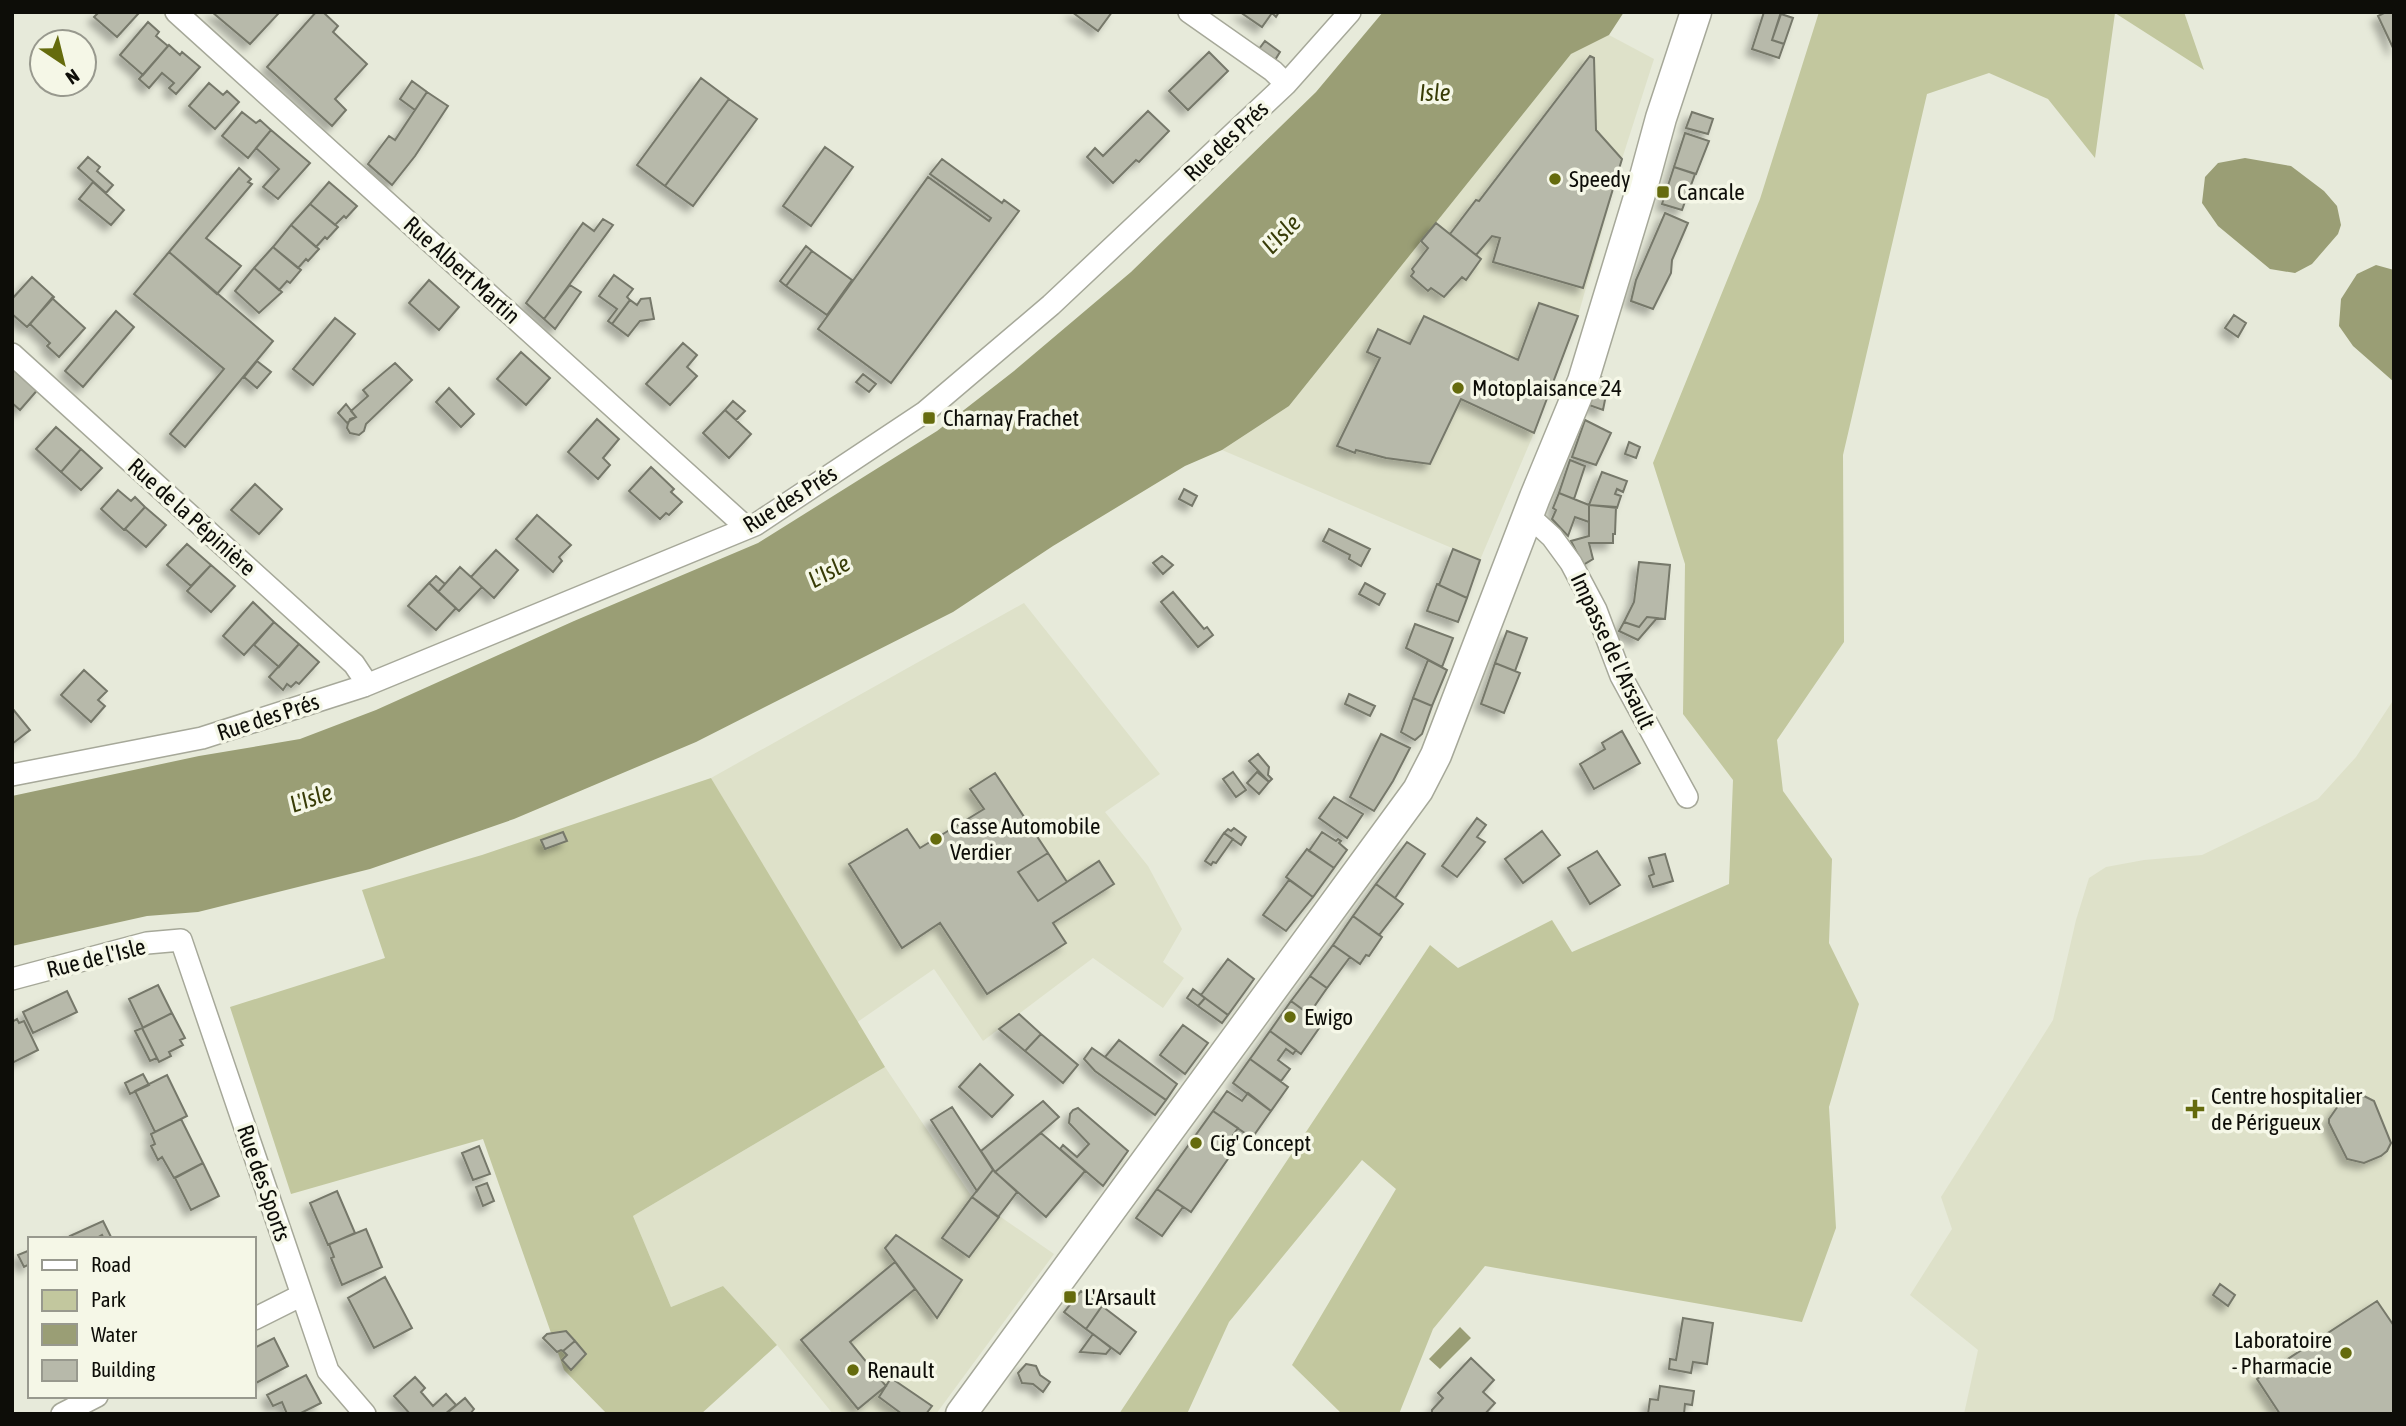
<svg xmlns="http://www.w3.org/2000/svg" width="2406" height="1426" font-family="'Asap Condensed',sans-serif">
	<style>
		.built { fill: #dee1c9 }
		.green { fill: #c2c79e }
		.water { fill: #9a9e75 }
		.building { fill: #b7b9aa; stroke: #76786a; stroke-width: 2; filter: url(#shadow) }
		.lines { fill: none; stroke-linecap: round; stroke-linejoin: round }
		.minor-casing { stroke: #a6a899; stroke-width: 24 }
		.secondary-casing { stroke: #a6a899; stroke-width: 33 }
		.minor { stroke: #fff; stroke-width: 21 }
		.secondary { stroke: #fff; stroke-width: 30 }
		.poi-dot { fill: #656b0d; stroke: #f5f7e7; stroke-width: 2.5 }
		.labels { text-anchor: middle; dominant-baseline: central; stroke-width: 7; stroke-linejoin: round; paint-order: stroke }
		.street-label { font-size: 23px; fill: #0d0d08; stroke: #f5f7e7 }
		.poi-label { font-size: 23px; fill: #0d0d08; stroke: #f5f7e7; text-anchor: start }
		.water-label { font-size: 24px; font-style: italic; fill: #383c07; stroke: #f5f7e7 }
	</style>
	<defs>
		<filter id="shadow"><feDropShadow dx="-6" dy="6" stdDeviation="3.5" flood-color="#0004"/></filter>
	</defs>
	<rect width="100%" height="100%" fill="#e7eada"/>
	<!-- built -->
	<path class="built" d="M1609 35 1654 59 1622 159 1578 316 1534 433 1480 560 1222 450 1289 406 1571 54Z
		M1024 603 1160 774 1105 812 1148 866 1182 929 1163 962 1184 978 1163 1008 1093 958 983 1041 934 969 856 1023 711 778Z
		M2394 699V1414H1964L1978 1350 1910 1295 1952 1229 1941 1197 2053 1020 2076 920 2089 878 2106 867 2144 860 2202 855 2318 799 2356 757Z
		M885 1067 972 1197 1054 1254 936 1414H833L777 1345 723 1286 671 1307 633 1216Z"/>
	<!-- green -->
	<path class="green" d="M1819 12H2184L2204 70 2115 13 2095 158 2048 99 1989 73 1927 94 1843 455 1844 642 1777 740 1783 791 1832 859 1829 943 1859 1004 1829 1107 1836 1228 1802 1322 1485 1266 1433 1329 1399 1414H1342L1292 1365 1396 1189 1362 1160 1229 1322 1187 1414H1119L1430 945 1458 968 1552 920 1572 952 1729 884 1733 780 1683 714 1685 564 1653 463 1760 199Z
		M711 778 885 1067 633 1216 671 1307 723 1286 777 1345 701 1414H607L564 1370 483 1139 291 1194 230 1007 385 958 362 890 482 855Z"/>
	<!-- water -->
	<path class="water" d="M1383 12H1624L1609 35 1571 54 1289 406 1222 450 1185 466 1053 546 953 612 696 742 514 819 370 869 198 912 147 916 12 946V796L199 756 300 739 376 710 574 621 758 543 937 431 1014 371 1131 272 1316 92Z
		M2245 158 2291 166 2324 191 2337 206 2341 225 2338 234 2312 264 2295 273 2270 269 2218 226 2202 203 2205 177 2218 163Z
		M2376 265 2394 270V382L2353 346 2339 326 2341 299 2357 274Z
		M1460 1327 1471 1338 1440 1369 1429 1359Z"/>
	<!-- building -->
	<path class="building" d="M99 12H136L138 14 117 37 94 17Z
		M212 12H275L278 14 250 44Z
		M316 12H323L338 26 333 32 367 64 335 99 346 110 332 126 267 67Z
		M1072 12H1112L1098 31Z
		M1240 12H1279L1276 17 1272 13 1262 27Z
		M1764 12H1781L1772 40 1784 44 1779 58 1752 49Z
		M2386 12H2394V50L2378 16Z
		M1781 14 1793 18 1784 44 1772 40Z
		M148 22 159 32 156 36 168 46 143 75 120 55Z
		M1265 41 1280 52 1275 60 1259 49Z
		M169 45 180 55 182 52 200 67 176 94 169 88 174 83 162 73 149 88 139 79Z
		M1209 52 1228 71 1188 110 1169 91Z
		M1590 56 1594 58 1596 130 1622 159 1583 288 1493 262 1500 238 1492 236 1476 255 1450 234 1476 200 1479 201Z
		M701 78 729 99 665 186 637 165Z
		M412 81 427 92 415 110 400 99Z
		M209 83 223 95 227 91 239 102 215 129 189 106Z
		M427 92 448 106 415 156 392 185 368 164 389 136 395 140Z
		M729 99 757 119 693 206 665 186Z
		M1148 111 1169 131 1139 162 1136 160 1113 183 1087 157 1095 148 1103 156Z
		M242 112 256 123 260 120 271 130 248 158 222 136Z
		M1692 112 1713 119 1708 134 1686 128Z
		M271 130 310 163 278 199 263 187 279 169 256 148Z
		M1685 133 1709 141 1696 174 1674 167Z
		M825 147 853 167 811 226 783 206Z
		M88 157 100 167 97 171 113 185 106 193 78 168Z
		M942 159 1002 203 1004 200 1019 211 891 383 818 329 928 177 989 221 991 218 930 174Z
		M1674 167 1695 174 1682 210 1662 204Z
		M239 168 251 179 248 182 252 184 206 238 241 266 217 294 169 252Z
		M93 182 124 210 111 225 79 199Z
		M329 182 357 206 346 218 344 216 335 225 310 204Z
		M310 204 338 227 327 239 325 237 316 247 291 225Z
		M1665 213 1688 223 1672 260 1671 273 1653 309 1631 301 1636 280Z
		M603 219 613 225 544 319 526 303 583 223 594 231Z
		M1436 223 1481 259 1466 280 1462 277 1444 297 1431 288 1428 291 1411 276 1414 272 1412 269 1428 248 1421 241Z
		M291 225 319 249 308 261 306 259 298 268 273 247Z
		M806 246 812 251 786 286 780 281Z
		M273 247 301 270 290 283 287 281 279 290 254 268Z
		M812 251 852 280 827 315 786 286Z
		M169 252 273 341 185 447 170 434 224 369 134 294Z
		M254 268 282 292 259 313 235 291Z
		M614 275 633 289 627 297 630 300 612 324 608 321 617 309 599 296Z
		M32 277 54 297 27 327 12 314V299Z
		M429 280 459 307 439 330 409 303Z
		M570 285 581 292 555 329 544 319Z
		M52 298 85 328 59 357 47 346 50 343 30 324Z
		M650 298 654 319 640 321 628 336 612 324 630 300 637 305 641 299Z
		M1539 303 1578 316 1534 433 1461 399 1430 464 1386 458 1356 450 1355 453 1337 446 1380 358 1367 352 1378 329 1410 344 1424 316 1518 360Z
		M116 311 134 327 83 387 65 371Z
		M2234 315 2246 323 2238 337 2225 328Z
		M335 318 355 334 313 385 293 369Z
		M683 343 697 355 687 367 697 376 670 405 646 384Z
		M521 352 550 378 526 405 497 379Z
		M257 361 271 372 257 388 244 377Z
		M12 362 40 387 20 410 12 403Z
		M395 363 412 380 366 424 364 431 359 435 350 433 347 428 348 422 356 417 351 411 368 396 363 390Z
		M863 374 876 384 869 392 856 382Z
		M1600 377 1609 380 1603 410 1589 405Z
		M449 388 474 414 461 427 436 402Z
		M733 401 745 411 736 420 725 410Z
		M346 404 356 417 350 419 348 424 338 413Z
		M725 410 751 434 729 458 703 433Z
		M597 419 619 439 603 458 610 465 598 479 568 452Z
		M1585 420 1611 433 1596 465 1572 457Z
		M56 427 81 449 61 472 36 449Z
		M1629 442 1640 447 1636 458 1625 454Z
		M81 449 102 468 81 490 61 472Z
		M1570 460 1585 466 1574 499 1559 493Z
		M651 467 674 489 671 492 682 502 669 515 666 513 660 519 629 491Z
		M1602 472 1627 481 1623 492 1617 489 1615 494 1621 496 1617 508 1589 505Z
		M255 484 282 509 259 534 231 510Z
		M1184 489 1197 496 1192 506 1179 499Z
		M118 490 131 501 135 497 145 507 124 530 101 509Z
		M1559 493 1589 505V522L1575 517 1568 536 1552 519 1556 510 1553 508Z
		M1589 505 1616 507 1615 534H1613V543H1589L1593 559 1583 565 1571 541 1589 536Z
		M145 507 166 525 146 547 125 529Z
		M537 515 571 545 559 557 562 561 553 572 516 539Z
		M1329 529 1370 549 1361 566 1349 559 1350 555 1323 541Z
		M187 544 211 565 191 586 167 565Z
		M1453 549 1480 560 1467 598 1439 585Z
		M496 550 518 570 494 598 471 577Z
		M1162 556 1173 565 1163 574 1153 563Z
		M1639 562 1670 565 1665 619 1647 617 1639 627 1624 622 1634 602Z
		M211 565 235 586 211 612 187 591Z
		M460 567 482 587 459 611 438 592Z
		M436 576 445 584 438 592 429 583Z
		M429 583 456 608 436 630 408 606Z
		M1365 583 1385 594 1379 605 1359 594Z
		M1437 584 1467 598 1458 622 1427 611Z
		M1173 592 1204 629 1207 627 1213 635 1198 647 1161 602Z
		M253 602 274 622 244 655 223 636Z
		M1647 617 1657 618 1638 640 1619 631 1624 622 1639 627Z
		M274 622 299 644 279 667 254 645Z
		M1415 624 1453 638 1442 667 1406 648Z
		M1507 631 1527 638 1515 671 1495 663Z
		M299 644 319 662 299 684 296 682 291 687 287 684 283 690 269 677Z
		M1428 660 1447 670 1432 706 1413 698Z
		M1495 663 1520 673 1504 713 1481 704Z
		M84 670 107 691 98 700 105 706 91 722 61 695Z
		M1349 694 1375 706 1370 716 1345 704Z
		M1413 698 1432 706 1422 734 1415 740 1401 732Z
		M12 708 30 730 12 744Z
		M1622 731 1640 763 1594 789 1580 764 1605 749 1602 743Z
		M1381 734 1410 748 1393 781 1374 811 1350 797Z
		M1258 754 1269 767 1268 775 1272 779 1269 782 1249 761Z
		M1233 772 1246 790 1236 797 1223 779Z
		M1257 772 1269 782 1259 794 1247 783Z
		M995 773 1048 853 1018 872 1038 901 1099 861 1114 884 1053 923 1066 943 987 994 940 923 902 948 849 864 907 829 920 848 984 809 970 789Z
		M1334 797 1363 814 1347 838 1319 818Z
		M1477 818 1486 825 1477 837 1485 842 1457 877 1442 866Z
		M1234 828 1246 837 1241 845 1224 833 1228 829 1231 831Z
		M1542 831 1560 855 1523 883 1505 859Z
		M563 832 567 841 545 849 541 840Z
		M1322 832 1336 841 1338 839 1341 841 1339 843 1347 850 1334 868 1309 851Z
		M1224 833 1233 839 1216 863 1213 862 1211 865 1205 861Z
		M1407 842 1425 854 1395 898 1376 884Z
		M1307 849 1334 868 1313 897 1286 877Z
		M1597 851 1620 885 1590 904 1568 868Z
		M1048 853 1067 882 1038 901 1018 872Z
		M1665 854 1673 881 1653 887 1649 876 1654 874 1649 858Z
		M1289 880 1313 897 1286 931 1263 915Z
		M1376 884 1403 904 1379 935 1353 916Z
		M1353 916 1382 937 1369 956 1366 955 1360 964 1333 945Z
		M1333 945 1350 957 1327 988 1310 976Z
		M1228 959 1254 979 1228 1015 1201 995Z
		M1310 976 1327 988 1309 1014 1291 1001Z
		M158 985 172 1013 143 1028 129 999Z
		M1193 989 1205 998 1198 1006 1187 998Z
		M67 991 77 1012 33 1033 23 1012Z
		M1205 998 1228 1015 1222 1023 1198 1006Z
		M1291 1001 1322 1024 1301 1054 1270 1031Z
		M172 1013 185 1038 180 1040 183 1045 169 1052 171 1056 159 1062 142 1028Z
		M1019 1014 1041 1034 1025 1051 999 1029Z
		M17 1019 19 1023 24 1021 38 1050 12 1063V1022Z
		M1183 1025 1208 1043 1185 1074 1160 1055Z
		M142 1028 157 1058 150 1061 135 1031Z
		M1270 1031 1296 1050 1293 1054 1286 1049 1278 1060 1290 1069 1281 1081 1250 1059Z
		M1041 1034 1078 1065 1063 1083 1025 1051Z
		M1119 1040 1177 1084 1166 1100 1105 1057Z
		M1092 1048 1166 1100 1155 1115 1095 1071 1084 1059Z
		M1250 1059 1288 1087 1271 1111 1233 1083Z
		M980 1064 1013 1095 992 1117 959 1087Z
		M143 1074 149 1085 130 1094 125 1083Z
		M167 1075 187 1116 155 1132 135 1091Z
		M1227 1091 1242 1101 1248 1093 1271 1111 1252 1138 1213 1111Z
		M2364 1096 2374 1101 2391 1143 2387 1151 2381 1156 2364 1163 2347 1159 2329 1123V1119L2338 1106 2357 1097Z
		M1043 1101 1059 1117 995 1172 981 1151Z
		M952 1107 993 1170 977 1191 931 1120Z
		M1078 1108 1128 1151 1103 1186 1060 1149 1063 1145 1077 1157 1089 1144 1069 1123 1070 1114 1073 1110Z
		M1213 1111 1238 1128 1222 1151 1230 1156 1191 1212 1157 1189Z
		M181 1119 203 1163 174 1178 162 1157 158 1160 151 1146 155 1144 151 1134Z
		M1041 1133 1085 1171 1046 1217 995 1172Z
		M479 1146 490 1174 473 1180 462 1153Z
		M203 1163 219 1196 191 1210 175 1178Z
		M993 1170 1017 1192 998 1217 972 1197Z
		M487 1183 494 1201 483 1206 476 1187Z
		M1157 1189 1183 1207 1162 1236 1136 1218Z
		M337 1191 355 1233 328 1245 310 1203Z
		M972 1197 999 1217 969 1257 942 1238Z
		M103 1221 112 1239H104L102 1235 95 1239H72L70 1236Z
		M366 1229 382 1267 342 1285 331 1258 334 1257 329 1244Z
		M896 1235 962 1280 937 1318 885 1248Z
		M30 1250V1264L24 1267 18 1255Z
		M895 1262 915 1289 850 1342 886 1386 858 1409 801 1340Z
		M385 1277 412 1328 374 1348 348 1298Z
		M2220 1284 2235 1295 2228 1306 2213 1295Z
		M1081 1291 1102 1306 1086 1329 1064 1312Z
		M2377 1301 2394 1326V1414H2280L2257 1379Z
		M1102 1306 1136 1332 1120 1354 1086 1329Z
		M1683 1318 1713 1323 1707 1364 1693 1362 1691 1373 1669 1369 1670 1359 1676 1360Z
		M566 1331 575 1341 563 1351 561 1350 557 1352 543 1338 547 1334Z
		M1093 1334 1111 1348 1106 1354 1080 1352Z
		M274 1338 288 1366 254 1384V1348Z
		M575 1341 586 1354 571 1370 562 1360 567 1355 563 1351Z
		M1471 1358 1494 1380 1483 1392 1495 1403 1485 1414H1432V1410L1443 1398 1438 1393Z
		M1026 1364 1036 1366 1040 1375 1050 1382 1043 1392 1033 1384 1022 1383 1018 1373Z
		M306 1375 321 1403 299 1414H287L282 1402 273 1406 267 1395Z
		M415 1377 425 1388 421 1392 433 1406 446 1394 456 1405 445 1414H410L394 1396Z
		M891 1378 932 1406 926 1414H902L879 1397Z
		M1660 1386 1694 1391 1692 1405 1685 1404 1684 1414H1648L1650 1399 1658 1400Z
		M465 1398 474 1409 470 1414H446Z"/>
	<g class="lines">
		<defs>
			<path id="minor" d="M176 12 747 528
				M1189 12 1273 71 1286 84
				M12 354 354 664 364 679V686
				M1528 515 1552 537 1571 563 1596 610 1621 676 1687 797
				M12 775 202 738 364 686 755 525 925 412 1051 305 1286 84 1350 12
				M12 979 147 943 181 940 328 1371 365 1414
				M254 1319 302 1295
				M62 1414 97 1396"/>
			<path id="secondary" d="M961 1414 1418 790 1436 755 1535 497 1583 381 1643 184 1661 118 1696 12"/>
		</defs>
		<!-- minor casing -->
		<use href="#minor" class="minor-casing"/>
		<!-- secondary casing -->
		<use href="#secondary" class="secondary-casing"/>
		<!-- minor -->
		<use href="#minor" class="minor"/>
		<!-- secondary -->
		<use href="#secondary" class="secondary"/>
	</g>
	<!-- markers -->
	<g class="poi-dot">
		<circle cx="1555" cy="179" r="7"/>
		<rect x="1656" y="185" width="14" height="14" rx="3.5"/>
		<circle cx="1458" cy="388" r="7"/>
		<rect x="922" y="411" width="14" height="14" rx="3.5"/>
		<circle cx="936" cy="839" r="7"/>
		<circle cx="1290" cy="1017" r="7"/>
		<path d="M2191.5 1098.5h7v7h7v7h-7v7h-7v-7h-7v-7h7z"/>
		<circle cx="1196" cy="1143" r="7"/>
		<rect x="1063" y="1290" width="14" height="14" rx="3.5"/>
		<circle cx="2346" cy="1353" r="7"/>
		<circle cx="853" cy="1370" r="7"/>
	</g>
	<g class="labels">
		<!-- street labels -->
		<g class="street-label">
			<text transform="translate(1226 141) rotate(-43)">Rue des Prés</text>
			<text transform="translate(462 270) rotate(42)">Rue Albert Martin</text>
			<text transform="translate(790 499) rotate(-32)">Rue des Prés</text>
			<text transform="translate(192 517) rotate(42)">Rue de la Pépinière</text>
			<text transform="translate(1613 651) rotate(65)">Impasse de l'Arsault</text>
			<text transform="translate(268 717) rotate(-18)">Rue des Prés</text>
			<text transform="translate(96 958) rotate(-14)">Rue de l'Isle</text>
			<text transform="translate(264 1183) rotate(71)">Rue des Sports</text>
		</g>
		<!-- poi labels -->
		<g class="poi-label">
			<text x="1569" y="179">Speedy</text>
			<text x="1677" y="192">Cancale</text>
			<text x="1472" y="388">Motoplaisance 24</text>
			<text x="943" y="418">Charnay Frachet</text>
			<text x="950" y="826">Casse Automobile<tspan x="950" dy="26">Verdier</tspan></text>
			<text x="1304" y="1017">Ewigo</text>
			<text x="2211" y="1096">Centre hospitalier<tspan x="2211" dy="26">de Périgueux</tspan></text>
			<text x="1210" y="1143">Cig' Concept</text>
			<text x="1084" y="1297">L'Arsault</text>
			<text x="2332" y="1340" text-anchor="end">Laboratoire<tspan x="2332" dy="26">- Pharmacie</tspan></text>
			<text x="867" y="1370">Renault</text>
		</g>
		<!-- water labels -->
		<g class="water-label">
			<text x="1435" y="92">Isle</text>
			<text transform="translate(1281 234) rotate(-46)">L'Isle</text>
			<text transform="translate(829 571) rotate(-28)">L'Isle</text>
			<text transform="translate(311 798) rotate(-19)">L'Isle</text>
		</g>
	</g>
	<!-- border -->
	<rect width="2406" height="1426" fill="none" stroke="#0d0d08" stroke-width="28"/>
	<!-- legend -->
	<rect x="28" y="1237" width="228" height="161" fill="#f5f7e7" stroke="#98998e" stroke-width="2"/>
	<rect x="42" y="1260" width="35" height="10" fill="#ffffff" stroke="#98998e" stroke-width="2"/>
	<text x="91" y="1272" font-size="21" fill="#0d0d08">Road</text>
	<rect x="42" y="1290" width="35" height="21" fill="#c2c79e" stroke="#98998e" stroke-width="2"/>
	<text x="91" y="1307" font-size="21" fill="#0d0d08">Park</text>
	<rect x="42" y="1324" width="35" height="21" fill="#9a9e75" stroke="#98998e" stroke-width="2"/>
	<text x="91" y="1342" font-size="21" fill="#0d0d08">Water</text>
	<rect x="42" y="1360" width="35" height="21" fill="#b7b9aa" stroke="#98998e" stroke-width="2"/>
	<text x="91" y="1377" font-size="21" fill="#0d0d08">Building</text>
	<!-- north arrow -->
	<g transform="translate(63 63) rotate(145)"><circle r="33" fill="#f5f7e7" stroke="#98998e" stroke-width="2"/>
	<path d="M0-5L12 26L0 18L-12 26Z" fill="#656b0d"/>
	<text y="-10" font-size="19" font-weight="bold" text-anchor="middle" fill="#0d0d08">N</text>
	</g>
</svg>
